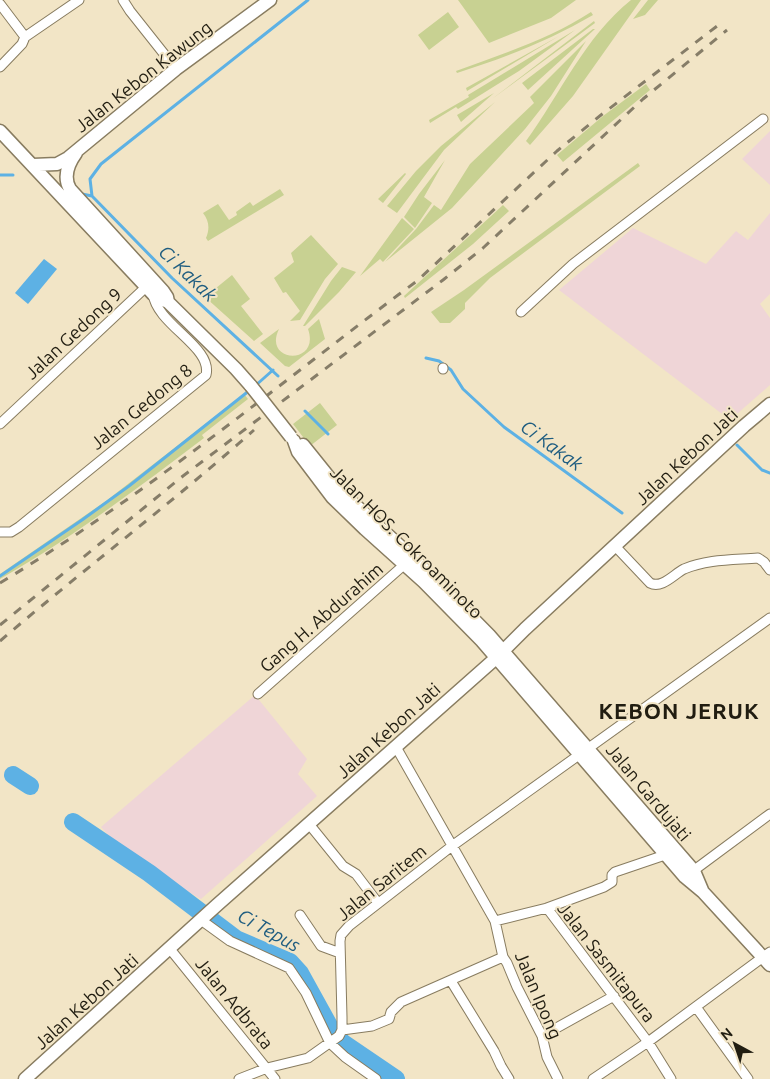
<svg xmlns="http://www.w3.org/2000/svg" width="770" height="1079" font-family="Ubuntu,sans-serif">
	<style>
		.medical { fill: #efd5d7 }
		.green { fill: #c8d192 }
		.water { fill: #5db1e4 }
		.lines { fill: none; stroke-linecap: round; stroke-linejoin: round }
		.stream { stroke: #5db1e4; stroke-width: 3 }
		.river { stroke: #5db1e4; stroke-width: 18 }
		.street-casing { stroke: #887c60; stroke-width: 11 }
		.primary-casing { stroke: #887c60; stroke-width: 15 }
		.street { stroke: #fff; stroke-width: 9 }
		.primary { stroke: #fff; stroke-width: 12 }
		.rail { stroke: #867d68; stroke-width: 3; stroke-dasharray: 9 9; stroke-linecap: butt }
		.primary-bridge-casing { stroke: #887c60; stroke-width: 15; stroke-linecap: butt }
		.primary-bridge { stroke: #fff; stroke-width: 12 }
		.labels { text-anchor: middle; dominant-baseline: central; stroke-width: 4; stroke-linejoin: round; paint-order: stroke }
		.street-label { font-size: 18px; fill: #211d11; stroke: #f2e5c6 }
		.water-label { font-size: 19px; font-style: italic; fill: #1f5d80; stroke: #f2e5c6 }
		.district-label { font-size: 22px; font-weight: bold; letter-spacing: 1px; fill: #211d11; stroke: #f2e5c6 }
	</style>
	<rect width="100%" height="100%" fill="#f2e5c6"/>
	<!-- medical -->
	<path class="medical" d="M770 131V185L742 159Z
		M770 213V294L760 304 770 318V385L730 420 559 290 633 228 706 264 736 231 748 240Z
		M255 695 307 759 298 774 317 796 201 899 130 858 101 827Z"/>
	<!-- green -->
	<path class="green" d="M458 0H576L551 18 489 43Z
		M631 0H641L573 96 530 145 526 141C561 93 584 38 631 0Z
		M648 0H658L645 15 633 19Z
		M448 12 459 27 429 50 418 35Z
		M591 12 593 15C550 40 505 58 457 73L456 71C502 54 550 39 591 12Z
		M594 21 595 23 492 99Z
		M593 29H595L528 90 522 83Z
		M575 30 519 71 458 109 456 107 430 123 429 120 469 97 468 95Z
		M559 36 467 91 466 88Z
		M586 41 551 96 525 129 452 208 385 262 416 229 434 205 441 210 470 164 534 103 530 97Z
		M646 84 650 90 563 162 557 155 603 116Z
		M494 93 461 122 457 115Z
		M495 102 444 150 397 213 387 206 416 171 441 146Z
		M445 160 424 197 432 203 415 228 404 217 419 194Z
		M638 163 640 166 490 278 465 303V309L450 323H440L431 312 464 290Z
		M405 173 406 174 383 203 378 199Z
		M280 189 284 195 208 241 206 238C210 228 209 221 203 213L218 204 229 220 237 215 236 212 250 202 253 206Z
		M503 205 509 211 473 244 405 298 404 296Z
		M402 218 414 229 383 262 380 259 360 276Z
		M311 235 338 264 325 279 300 320 290 321 300 311 286 292 283 293 274 278 294 262 291 253Z
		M342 267 356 272 339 292 305 326H303L331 281Z
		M232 275 250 299 241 306 263 334 254 341 205 297Z
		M319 319 325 339 289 367 285 366 260 343 279 329C262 363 321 366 308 329Z
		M244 394 248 399 202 435 204 438C138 488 72 538 0 579V574L106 501Z
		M320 403 337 425 310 446 293 424Z"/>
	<!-- water -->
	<path class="water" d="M44 259 57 269 28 304 15 293Z"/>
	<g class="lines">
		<!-- stream -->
		<path class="stream" d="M0 175H13
			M82 194 92 196 172 278 278 376
			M92 196 90 179 101 164 308 0
			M426 358 439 361 451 370 463 389 504 427 622 513
			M255 386 273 370
			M305 411 328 434
			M737 445 762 470 770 473
			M0 576 82 520 129 486 250 390"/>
		<!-- river -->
		<path class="river" d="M13 775 30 786
			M73 822 149 873 236 939 290 962 300 973 332 1031 343 1043 396 1079"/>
		<defs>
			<path id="street" d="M123 0 130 11 176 69
				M0 4 25 37
				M0 67 22 44 25 37 79 0
				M521 312 573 264 763 119
				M443 369V368
				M0 424 146 287
				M0 532H11L19 527 206 375C213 347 157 325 153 294
				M615 546 650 583C662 589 674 574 684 569 707 559 734 560 758 558L764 562 770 570
				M258 694 405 564
				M396 747 495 921 503 957 507 963 517 987 542 1036 547 1057 558 1079
				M309 824 343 866 356 874 378 903
				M689 874 770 814
				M547 908 604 887 612 882V875L615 872 665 855
				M300 915 321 946 340 953
				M201 920 230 941 289 968 306 993 330 1043 345 1057 376 1079
				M495 921 547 908 648 1042 671 1079
				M170 949 275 1079
				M451 981 494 1051 501 1066 509 1079
				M696 1007 748 1079
				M342 1030 372 1026 389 1019 391 1012 401 1002 503 957
				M542 1036 614 996
				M239 1079 267 1068 308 1058 339 1036 342 1030V1017L340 941 341 935 349 926 452 846 770 618
				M593 1079 648 1042 770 952"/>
			<path id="primary" d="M0 131 153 294 160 299 168 302 236 369 251 386
				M76 153C68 164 63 177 70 189L163 291 167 297 168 302
				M33 165 57 164 68 158 176 69 270 0
				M294 441 298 452 332 497 365 529 424 582 482 641 685 877 703 892 770 965
				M303 445 340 491 415 560 489 635 694 871 702 890
				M25 1079 217 905 496 658 525 629 744 426 770 404"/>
		</defs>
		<!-- street casing -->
		<use href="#street" class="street-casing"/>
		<!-- primary casing -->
		<use href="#primary" class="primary-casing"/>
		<!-- street -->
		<use href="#street" class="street"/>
		<!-- primary -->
		<use href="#primary" class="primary"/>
		<!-- rail -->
		<path class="rail" d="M0 583C141 498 267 394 398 295L417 281 557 151 601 115 721 23
			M0 625 183 476 443 280 483 248 643 99 727 30
			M0 641C84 569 172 503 254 430"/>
		<defs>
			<path id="primary-bridge" d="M251 386 291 437"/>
		</defs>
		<!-- primary-bridge casing -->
		<use href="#primary-bridge" class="primary-bridge-casing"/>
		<!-- primary-bridge -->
		<use href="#primary-bridge" class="primary-bridge"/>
	</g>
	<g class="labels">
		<!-- street labels -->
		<g class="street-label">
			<text transform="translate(143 76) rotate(-38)">Jalan Kebon Kawung</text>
			<text transform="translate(73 333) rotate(-43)">Jalan Gedong 9</text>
			<text transform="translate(141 406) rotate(-39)">Jalan Gedong 8</text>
			<text transform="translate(686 456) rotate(-43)">Jalan Kebon Jati</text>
			<text transform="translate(407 542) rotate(45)">Jalan HOS. Cokroaminoto</text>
			<text transform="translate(321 617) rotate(-41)">Gang H. Abdurahim</text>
			<text transform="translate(388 730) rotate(-42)">Jalan Kebon Jati</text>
			<text transform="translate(649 792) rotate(50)">Jalan Gardujati</text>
			<text transform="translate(381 882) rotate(-39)">Jalan Saritem</text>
			<text transform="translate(607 962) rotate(52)">Jalan Sasmitapura</text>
			<text transform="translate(539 995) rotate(67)">Jalan Ipong</text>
			<text transform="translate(86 1001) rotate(-42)">Jalan Kebon Jati</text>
			<text transform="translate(235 1003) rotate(51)">Jalan Adbrata</text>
		</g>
		<!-- water labels -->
		<g class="water-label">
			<text transform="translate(188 273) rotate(44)">Ci Kakak</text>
			<text transform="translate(552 445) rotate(36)">Ci Kakak</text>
			<text transform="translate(269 930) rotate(29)">Ci Tepus</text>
		</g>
		<!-- district labels -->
		<g class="district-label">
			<text x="679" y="710">KEBON JERUK</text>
		</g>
	</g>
	<!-- north arrow -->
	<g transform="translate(735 1044) rotate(320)" stroke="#f2e5c6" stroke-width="4" paint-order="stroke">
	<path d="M0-4L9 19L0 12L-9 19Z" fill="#211d11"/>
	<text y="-8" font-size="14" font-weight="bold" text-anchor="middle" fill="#211d11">N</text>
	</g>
</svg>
